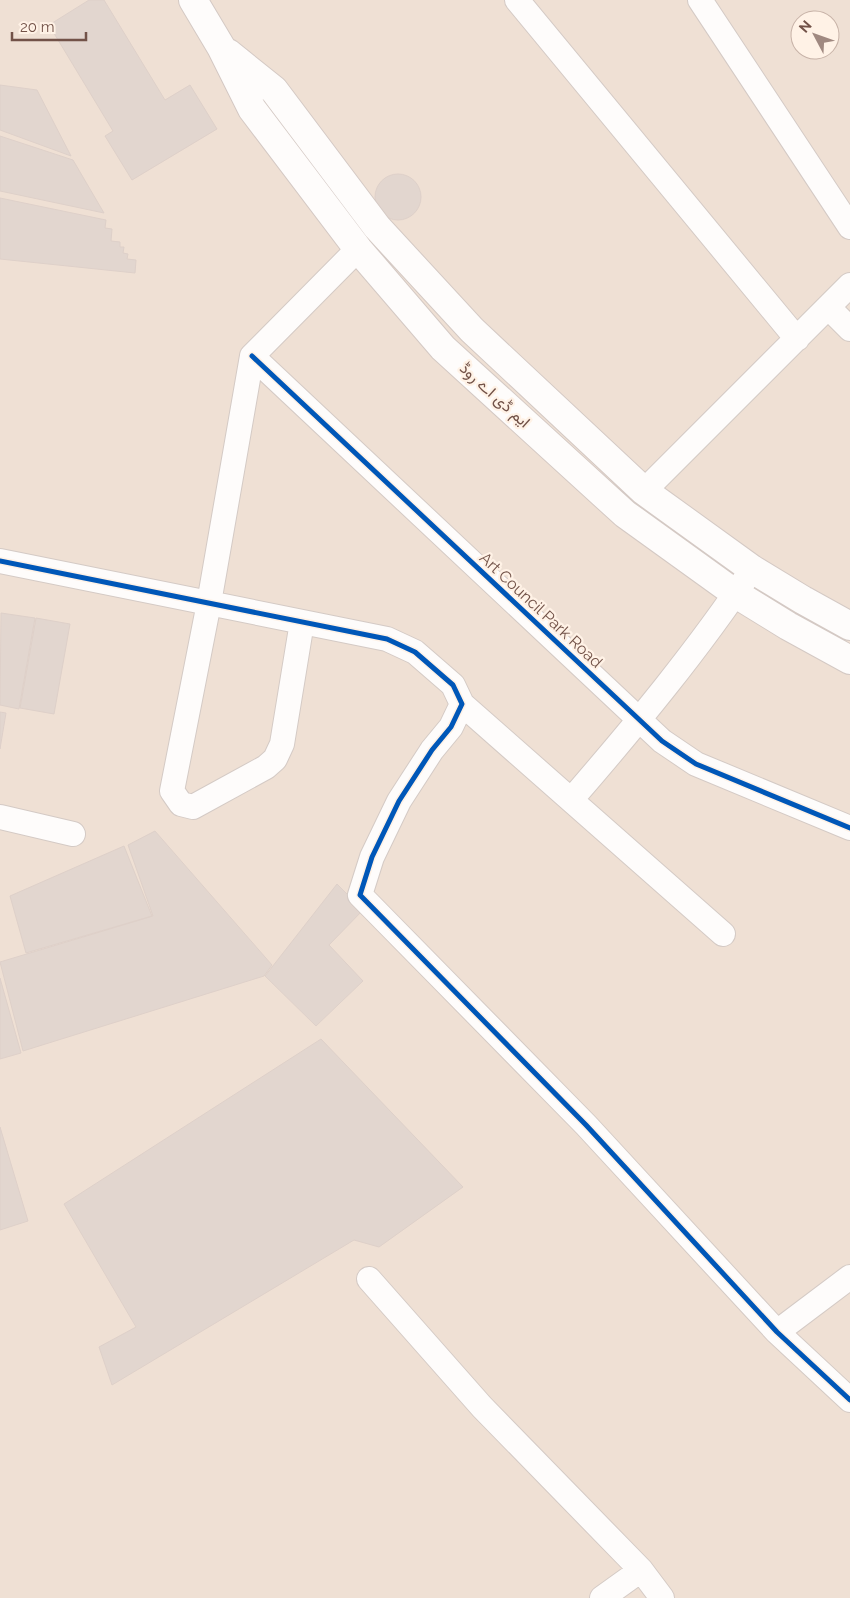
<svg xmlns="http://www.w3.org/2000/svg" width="850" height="1598" font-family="Raleway,Vazirmatn,sans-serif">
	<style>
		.residential { fill: #efe0d4; fill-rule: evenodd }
		.building { fill: #e2d6cf; stroke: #ded0c9 }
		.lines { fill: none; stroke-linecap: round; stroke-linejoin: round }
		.minor-casing { stroke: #d4cac5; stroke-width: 26 }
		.secondary-casing { stroke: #d4c9c4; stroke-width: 30 }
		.minor { stroke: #fefcfb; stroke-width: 24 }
		.secondary { stroke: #fefcfb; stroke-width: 28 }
		.cycleway-casing { stroke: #fff2e6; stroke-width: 8 }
		.cycleway { stroke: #0057b8; stroke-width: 5 }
		.labels { text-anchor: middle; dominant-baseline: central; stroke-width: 4.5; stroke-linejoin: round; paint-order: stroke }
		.street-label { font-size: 16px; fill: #725248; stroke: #fff2e6 }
	</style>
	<rect width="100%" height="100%" fill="#f6eee7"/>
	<!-- residential -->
	<path class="residential" d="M0 0H850V1598H0ZM800 20H830V50H800Z"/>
	<!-- building -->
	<path class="building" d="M89 0H104L165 100 190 85 217 129 132 180 105 136 113 131 49 25Z
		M0 85 37 90 71 156 0 130Z
		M0 136 73 160 104 213 0 191Z
		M375 197a23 23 0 1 1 46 0a23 23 0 1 1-46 0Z
		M0 198 106 220 105 228 112 229 111 241 120 242V247H124L123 253 128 254 127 259 136 260 135 273 0 259Z
		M1 613 35 618 19 709 0 705Z
		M36 618 70 624 54 714 20 708Z
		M0 712 6 713 0 749Z
		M155 831 272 965 264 976 23 1051 0 962 153 916 128 845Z
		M124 846 152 916 26 953 10 896Z
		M337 884 363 910 329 945 363 981 316 1026 265 976Z
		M0 978 21 1053 0 1059Z
		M321 1039 463 1187 379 1247 354 1240 112 1385 99 1347 136 1327 64 1204Z
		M0 1127 28 1221 0 1230Z"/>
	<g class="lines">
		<defs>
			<path id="minor" d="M517 0 797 339
				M700 0 850 227
				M828 307 850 329
				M252 356 662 741 696 764 850 828
				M644 491 850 285
				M0 561 387 639 415 652 453 685 462 704 451 727 432 750 399 801 372 857 360 895 586 1125 777 1332 850 1400
				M302 622 282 744 275 759 266 767 193 807 181 804 172 791 209 603 252 356 358 249
				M462 704 723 934
				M571 800C635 726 698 650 752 569
				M0 817 73 834
				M369 1279 482 1407 641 1570 662 1598
				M777 1332 850 1277
				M602 1598 641 1570"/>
			<path id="secondary" d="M193 0 221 47 252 109 358 249 443 348 625 514 736 594 788 626 850 660
				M228 53 274 90 377 227 472 330 644 491 752 569 803 600 850 626"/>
		</defs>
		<!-- minor casing -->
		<use href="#minor" class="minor-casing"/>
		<!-- secondary casing -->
		<use href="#secondary" class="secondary-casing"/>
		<!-- minor -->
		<use href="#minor" class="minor"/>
		<!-- secondary -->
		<use href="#secondary" class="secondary"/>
		<defs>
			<path id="cycleway" d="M252 356 662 741 696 764 850 828
				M0 561 387 639 415 652 453 685 462 704 451 727 432 750 399 801 372 857 360 895 586 1125 777 1332 850 1400"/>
		</defs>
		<!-- cycleway casing -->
		<use href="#cycleway" class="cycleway-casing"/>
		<!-- cycleway -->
		<use href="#cycleway" class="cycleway"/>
	</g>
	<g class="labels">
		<!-- street labels -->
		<g class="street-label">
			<text transform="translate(495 395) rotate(42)">ایم ڈی اے روڈ</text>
			<text transform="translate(541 610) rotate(43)">Art Council Park Road</text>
		</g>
	</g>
	<!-- north arrow -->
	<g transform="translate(815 35) rotate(311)"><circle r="24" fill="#fff2e6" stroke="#c7b2a7"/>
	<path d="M0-4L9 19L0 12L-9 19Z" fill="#a08980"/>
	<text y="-8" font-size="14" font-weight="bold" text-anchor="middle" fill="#725248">N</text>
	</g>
	<!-- scale -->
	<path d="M12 32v8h74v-8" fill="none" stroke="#725248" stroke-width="2.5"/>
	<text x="20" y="32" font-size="15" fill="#725248" stroke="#fff2e6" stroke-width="4" paint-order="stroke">20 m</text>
</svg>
